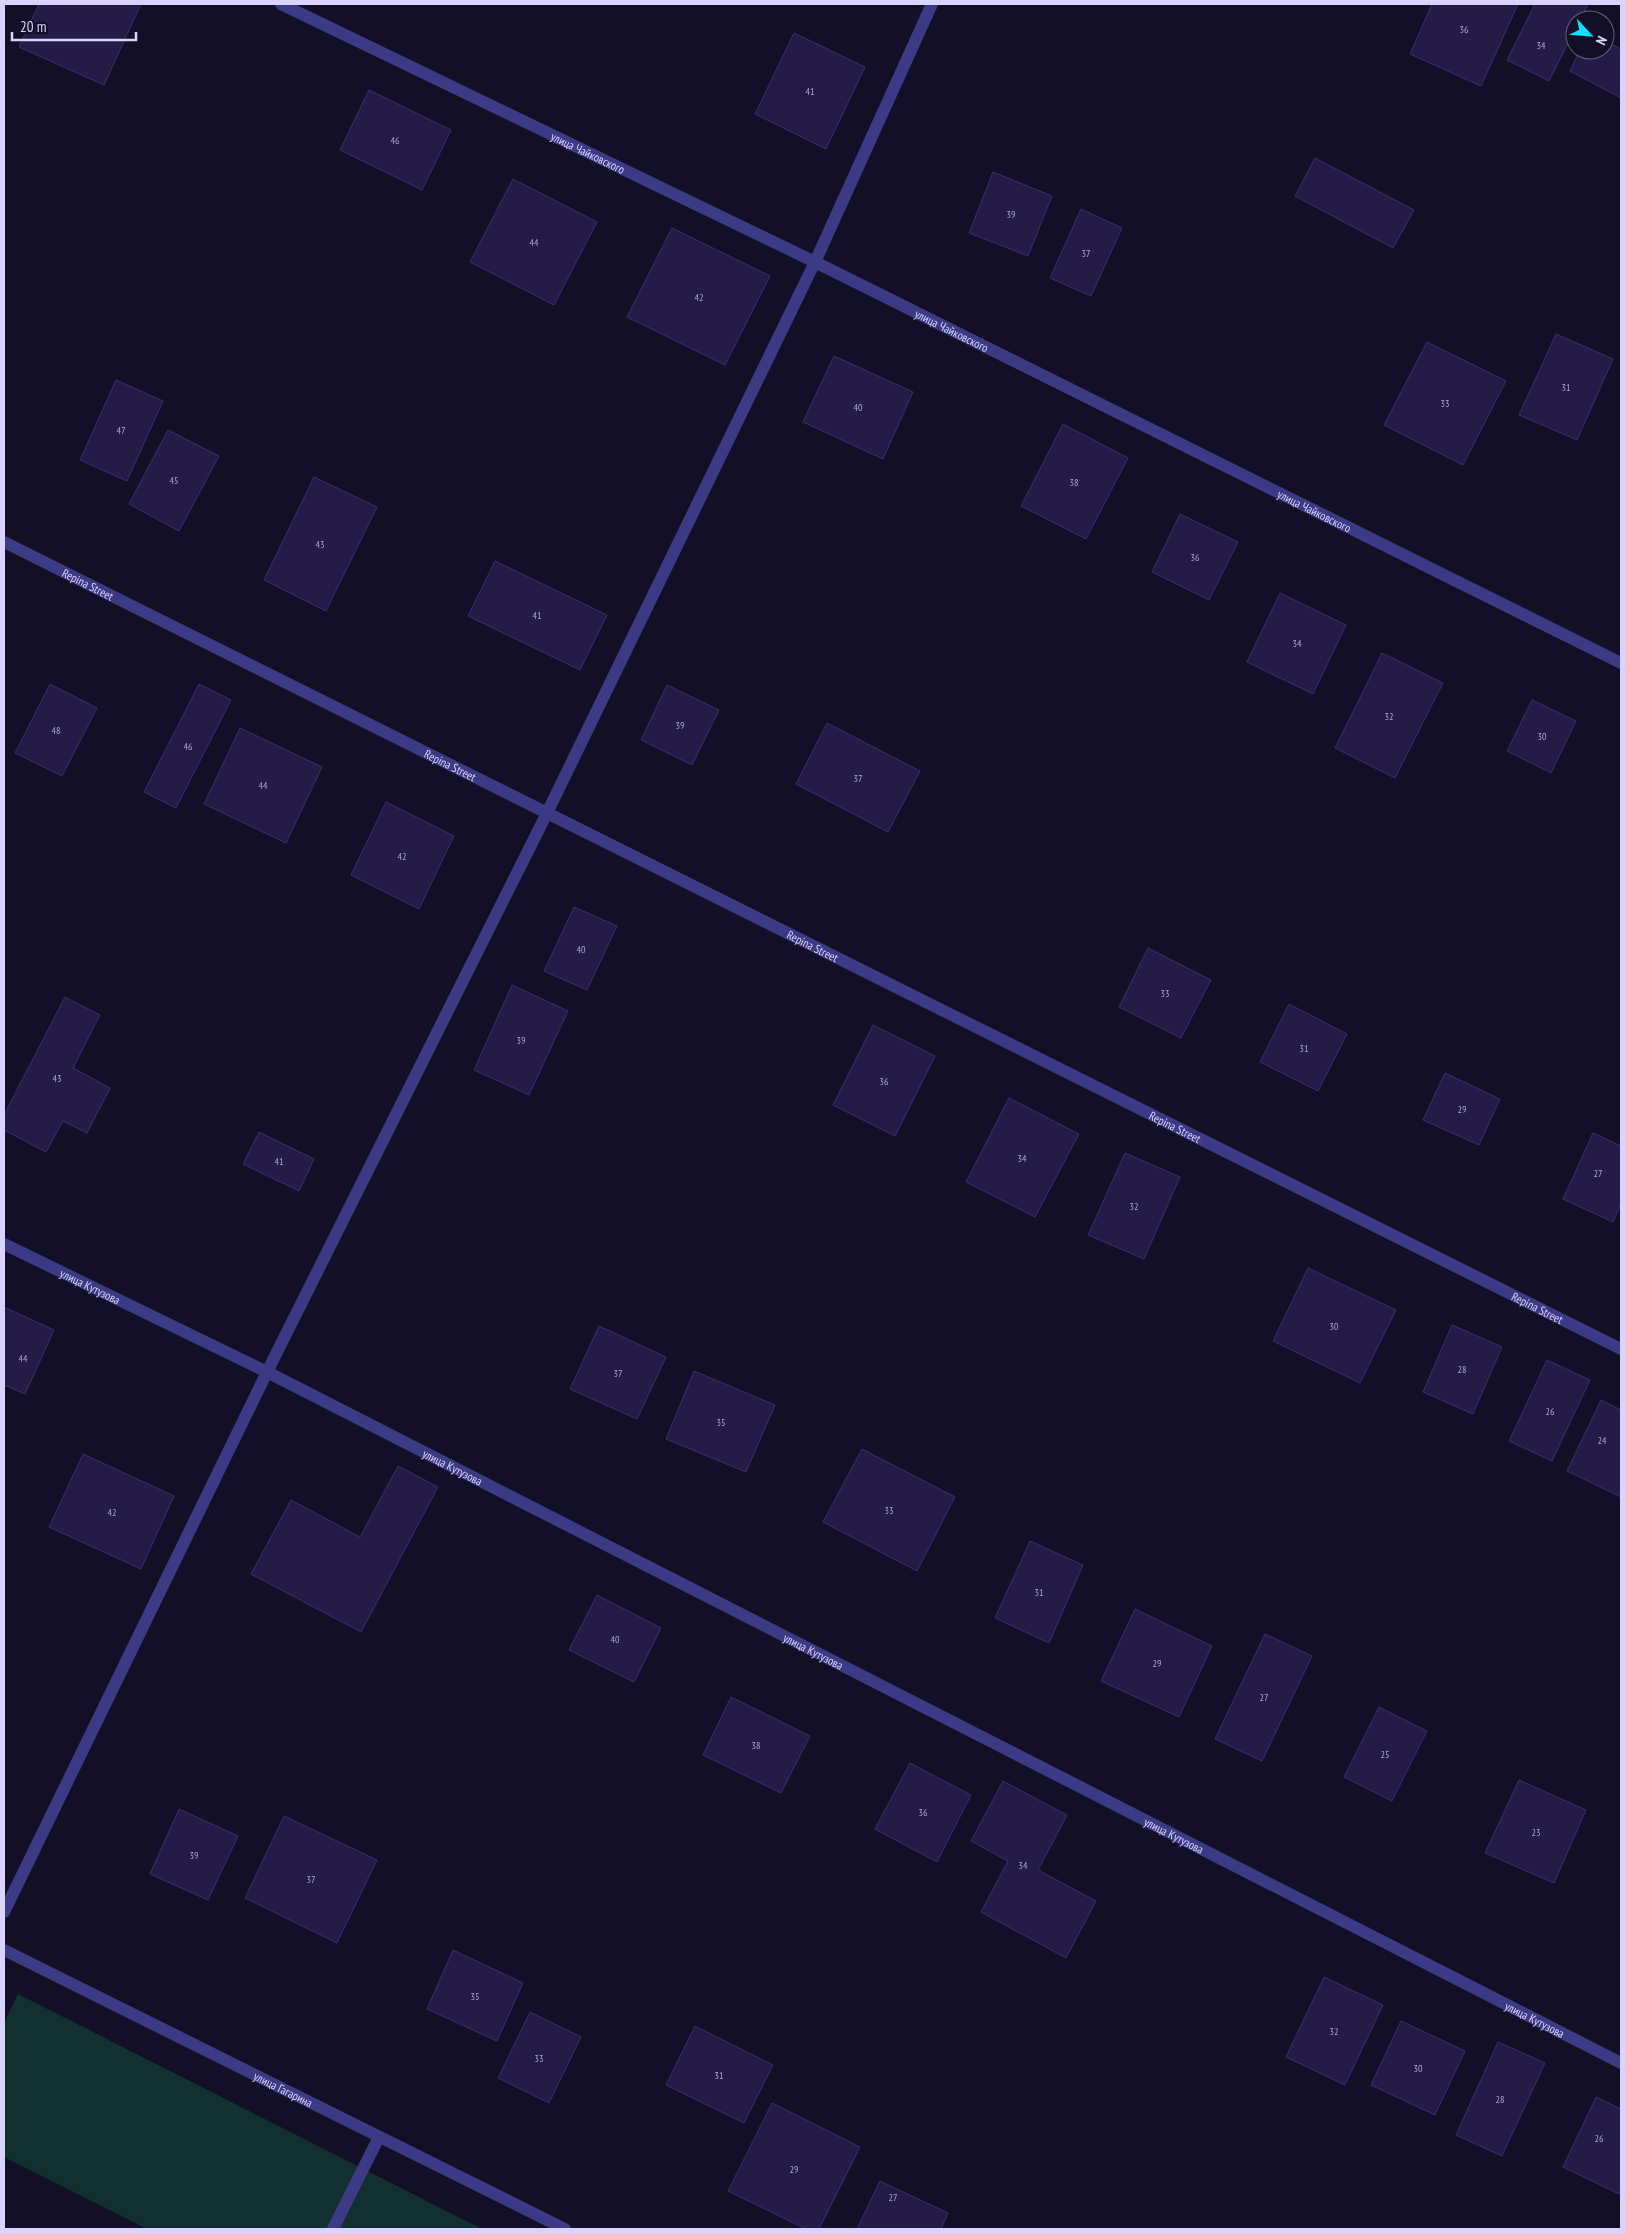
<svg xmlns="http://www.w3.org/2000/svg" width="1625" height="2233" font-family="'PT Sans Narrow',sans-serif">
	<style>
		.green { fill: #12302f }
		.building { fill: #241b47; stroke: #3b2d73 }
		.lines { fill: none; stroke-linecap: round; stroke-linejoin: round }
		.service { stroke: #3d3a85; stroke-width: 12 }
		.minor { stroke: #3d3a85; stroke-width: 12 }
		.labels { text-anchor: middle; dominant-baseline: central; stroke-width: 4; stroke-linejoin: round; paint-order: stroke }
		.number-label { font-size: 10px; fill: #aca6d1 }
		.street-label { font-size: 12px; fill: #d9d4ff; stroke: #130f26 }
	</style>
	<rect width="100%" height="100%" fill="#130f26"/>
	<!-- green -->
	<path class="green" d="M18 1994 482 2229H147L4 2157V2023Z"/>
	<!-- building -->
	<path class="building" d="M39 4H141L104 85 19 47Z
		M1432 4H1518L1481 86 1410 54Z
		M1535 4H1588L1580 20H1575V29L1549 81 1507 60Z
		M794 33 865 67 826 149 755 114Z
		M1605 41 1621 49V98L1570 71 1580 50H1605Z
		M369 90 451 130 422 190 340 150Z
		M1315 158 1414 210 1393 248 1295 196Z
		M993 172 1052 196 1028 256 969 233Z
		M513 179 597 222 554 305 470 262Z
		M1081 209 1122 228 1091 296 1050 278Z
		M672 228 770 276 725 365 627 317Z
		M1556 334 1613 359 1577 440 1519 415Z
		M1427 342 1506 381 1463 465 1384 425Z
		M834 356 913 392 883 459 803 422Z
		M116 380 163 401 127 481 80 460Z
		M1063 424 1128 458 1086 539 1021 506Z
		M168 430 219 456 179 531 129 504Z
		M314 477 377 507 326 611 264 580Z
		M1180 514 1238 542 1209 600 1152 572Z
		M495 561 607 615 580 670 468 616Z
		M1280 593 1346 625 1313 694 1247 662Z
		M1382 653 1443 683 1395 778 1335 748Z
		M50 684 97 708 62 776 15 753Z
		M199 684 231 700 176 808 144 792Z
		M667 685 719 710 692 765 641 740Z
		M1532 700 1576 721 1551 773 1507 751Z
		M827 723 920 771 888 832 796 784Z
		M240 728 322 767 286 843 204 804Z
		M386 802 454 836 419 909 351 875Z
		M574 907 617 926 587 990 544 971Z
		M1148 948 1211 980 1181 1038 1119 1007Z
		M512 985 568 1011 529 1095 474 1070Z
		M65 997 100 1015 73 1068 110 1088 87 1133 63 1121 46 1152 4 1130V1115Z
		M1289 1004 1347 1034 1318 1091 1260 1062Z
		M873 1025 935 1056 895 1136 833 1105Z
		M1445 1073 1500 1099 1479 1145 1423 1120Z
		M1009 1098 1079 1134 1035 1217 966 1182Z
		M259 1132 314 1159 299 1191 243 1164Z
		M1593 1133 1621 1146V1204L1613 1222 1563 1199Z
		M1125 1153 1180 1177 1144 1259 1088 1235Z
		M1308 1268 1396 1310 1360 1383 1273 1341Z
		M4 1307 54 1330 25 1394 4 1385Z
		M1452 1325 1502 1347 1473 1414 1423 1392Z
		M599 1326 666 1357 637 1419 570 1389Z
		M1547 1360 1590 1380 1552 1461 1509 1441Z
		M694 1371 775 1405 746 1472 666 1439Z
		M1601 1400 1621 1410V1497L1567 1471Z
		M862 1449 955 1497 917 1571 823 1522Z
		M83 1454 174 1496 141 1569 49 1527Z
		M398 1466 438 1487 361 1632 251 1574 291 1500 360 1537Z
		M1030 1541 1083 1565 1049 1643 995 1618Z
		M597 1595 661 1628 634 1682 569 1650Z
		M1135 1609 1212 1646 1179 1717 1101 1681Z
		M1265 1634 1312 1656 1262 1761 1215 1739Z
		M731 1697 810 1736 781 1793 703 1755Z
		M1379 1707 1427 1731 1392 1801 1344 1777Z
		M910 1763 971 1795 937 1862 875 1829Z
		M1519 1780 1586 1810 1554 1883 1485 1853Z
		M1003 1781 1067 1815 1038 1870 1096 1901 1066 1958 981 1912 1008 1861 971 1841Z
		M179 1809 238 1836 208 1900 150 1874Z
		M284 1816 377 1860 337 1943 245 1898Z
		M453 1950 523 1983 497 2041 427 2009Z
		M1324 1977 1383 2005 1345 2085 1286 2057Z
		M530 2012 581 2037 549 2103 498 2078Z
		M1401 2021 1465 2051 1435 2115 1371 2085Z
		M695 2026 773 2065 744 2123 666 2085Z
		M1498 2042 1545 2063 1502 2156 1456 2135Z
		M1596 2097 1621 2109V2190L1619 2194 1563 2167Z
		M772 2103 860 2147 819 2229H806L728 2191Z
		M880 2181 948 2213 941 2229H857Z"/>
	<g class="lines">
		<!-- service -->
		<path class="service" d="M333 2229 379 2137"/>
		<!-- minor -->
		<g class="minor">
			<path id="s1" d="M281 4 815 262 1621 663"/>
			<path id="s2" d="M4 542 1621 1349"/>
			<path id="s3" d="M4 1244 267 1372 1621 2063"/>
			<path d="M4 1912 267 1372 547 813 815 262 932 4"/>
			<path id="s4" d="M4 1950 565 2229"/>
		</g>
	</g>
	<g class="labels">
		<!-- number labels -->
		<g class="number-label">
			<text x="1464" y="29">36</text>
			<text x="1541" y="45">34</text>
			<text x="810" y="91">41</text>
			<text x="395" y="140">46</text>
			<text x="1011" y="214">39</text>
			<text x="534" y="242">44</text>
			<text x="1086" y="253">37</text>
			<text x="699" y="297">42</text>
			<text x="1566" y="387">31</text>
			<text x="1445" y="403">33</text>
			<text x="858" y="407">40</text>
			<text x="121" y="430">47</text>
			<text x="174" y="480">45</text>
			<text x="1074" y="482">38</text>
			<text x="320" y="544">43</text>
			<text x="1195" y="557">36</text>
			<text x="537" y="615">41</text>
			<text x="1297" y="643">34</text>
			<text x="1389" y="716">32</text>
			<text x="680" y="725">39</text>
			<text x="56" y="730">48</text>
			<text x="1542" y="736">30</text>
			<text x="188" y="746">46</text>
			<text x="858" y="778">37</text>
			<text x="263" y="785">44</text>
			<text x="402" y="856">42</text>
			<text x="581" y="949">40</text>
			<text x="1165" y="993">33</text>
			<text x="521" y="1040">39</text>
			<text x="1304" y="1048">31</text>
			<text x="57" y="1078">43</text>
			<text x="884" y="1081">36</text>
			<text x="1462" y="1109">29</text>
			<text x="1022" y="1158">34</text>
			<text x="279" y="1161">41</text>
			<text x="1598" y="1173">27</text>
			<text x="1134" y="1206">32</text>
			<text x="1334" y="1326">30</text>
			<text x="23" y="1358">44</text>
			<text x="1462" y="1369">28</text>
			<text x="618" y="1373">37</text>
			<text x="1550" y="1411">26</text>
			<text x="721" y="1422">35</text>
			<text x="1602" y="1440">24</text>
			<text x="889" y="1510">33</text>
			<text x="112" y="1512">42</text>
			<text x="1039" y="1592">31</text>
			<text x="615" y="1639">40</text>
			<text x="1157" y="1663">29</text>
			<text x="1264" y="1697">27</text>
			<text x="756" y="1745">38</text>
			<text x="1385" y="1754">25</text>
			<text x="923" y="1812">36</text>
			<text x="1536" y="1832">23</text>
			<text x="194" y="1855">39</text>
			<text x="1023" y="1865">34</text>
			<text x="311" y="1879">37</text>
			<text x="475" y="1996">35</text>
			<text x="1334" y="2031">32</text>
			<text x="539" y="2058">33</text>
			<text x="1418" y="2068">30</text>
			<text x="719" y="2075">31</text>
			<text x="1500" y="2099">28</text>
			<text x="1599" y="2138">26</text>
			<text x="794" y="2169">29</text>
			<text x="893" y="2197">27</text>
		</g>
		<!-- street labels -->
		<g class="street-label">
			<text stroke="none"><textPath href="#s1" startOffset="341">улица Чайковского</textPath></text>
			<text stroke="none"><textPath href="#s1" startOffset="746">улица Чайковского</textPath></text>
			<text stroke="none"><textPath href="#s1" startOffset="1151">улица Чайковского</textPath></text>
			<text stroke="none"><textPath href="#s2" startOffset="94">Repina Street</textPath></text>
			<text stroke="none"><textPath href="#s2" startOffset="499">Repina Street</textPath></text>
			<text stroke="none"><textPath href="#s2" startOffset="904">Repina Street</textPath></text>
			<text stroke="none"><textPath href="#s2" startOffset="1309">Repina Street</textPath></text>
			<text stroke="none"><textPath href="#s3" startOffset="96">улица Кутузова</textPath></text>
			<text stroke="none"><textPath href="#s2" startOffset="1714">Repina Street</textPath></text>
			<text stroke="none"><textPath href="#s3" startOffset="501">улица Кутузова</textPath></text>
			<text stroke="none"><textPath href="#s3" startOffset="906">улица Кутузова</textPath></text>
			<text stroke="none"><textPath href="#s3" startOffset="1311">улица Кутузова</textPath></text>
			<text stroke="none"><textPath href="#s3" startOffset="1716">улица Кутузова</textPath></text>
			<text stroke="none"><textPath href="#s4" startOffset="312">улица Гагарина</textPath></text>
		</g>
	</g>
	<!-- border -->
	<rect width="1625" height="2233" fill="none" stroke="#d9d4ff" stroke-width="10"/>
	<!-- north arrow -->
	<g transform="translate(1590 35) rotate(116)"><circle r="24" fill="#130f26" stroke="#625e7d"/>
	<path d="M0-4L9 19L0 12L-9 19Z" fill="#00e5ff"/>
	<text y="-8" font-size="14" font-weight="bold" text-anchor="middle" fill="#d9d4ff">N</text>
	</g>
	<!-- scale -->
	<path d="M12 32v8h124v-8" fill="none" stroke="#d9d4ff" stroke-width="2.5"/>
	<text x="20" y="32" font-size="15" fill="#d9d4ff" stroke="#130f26" stroke-width="4" paint-order="stroke">20 m</text>
</svg>
